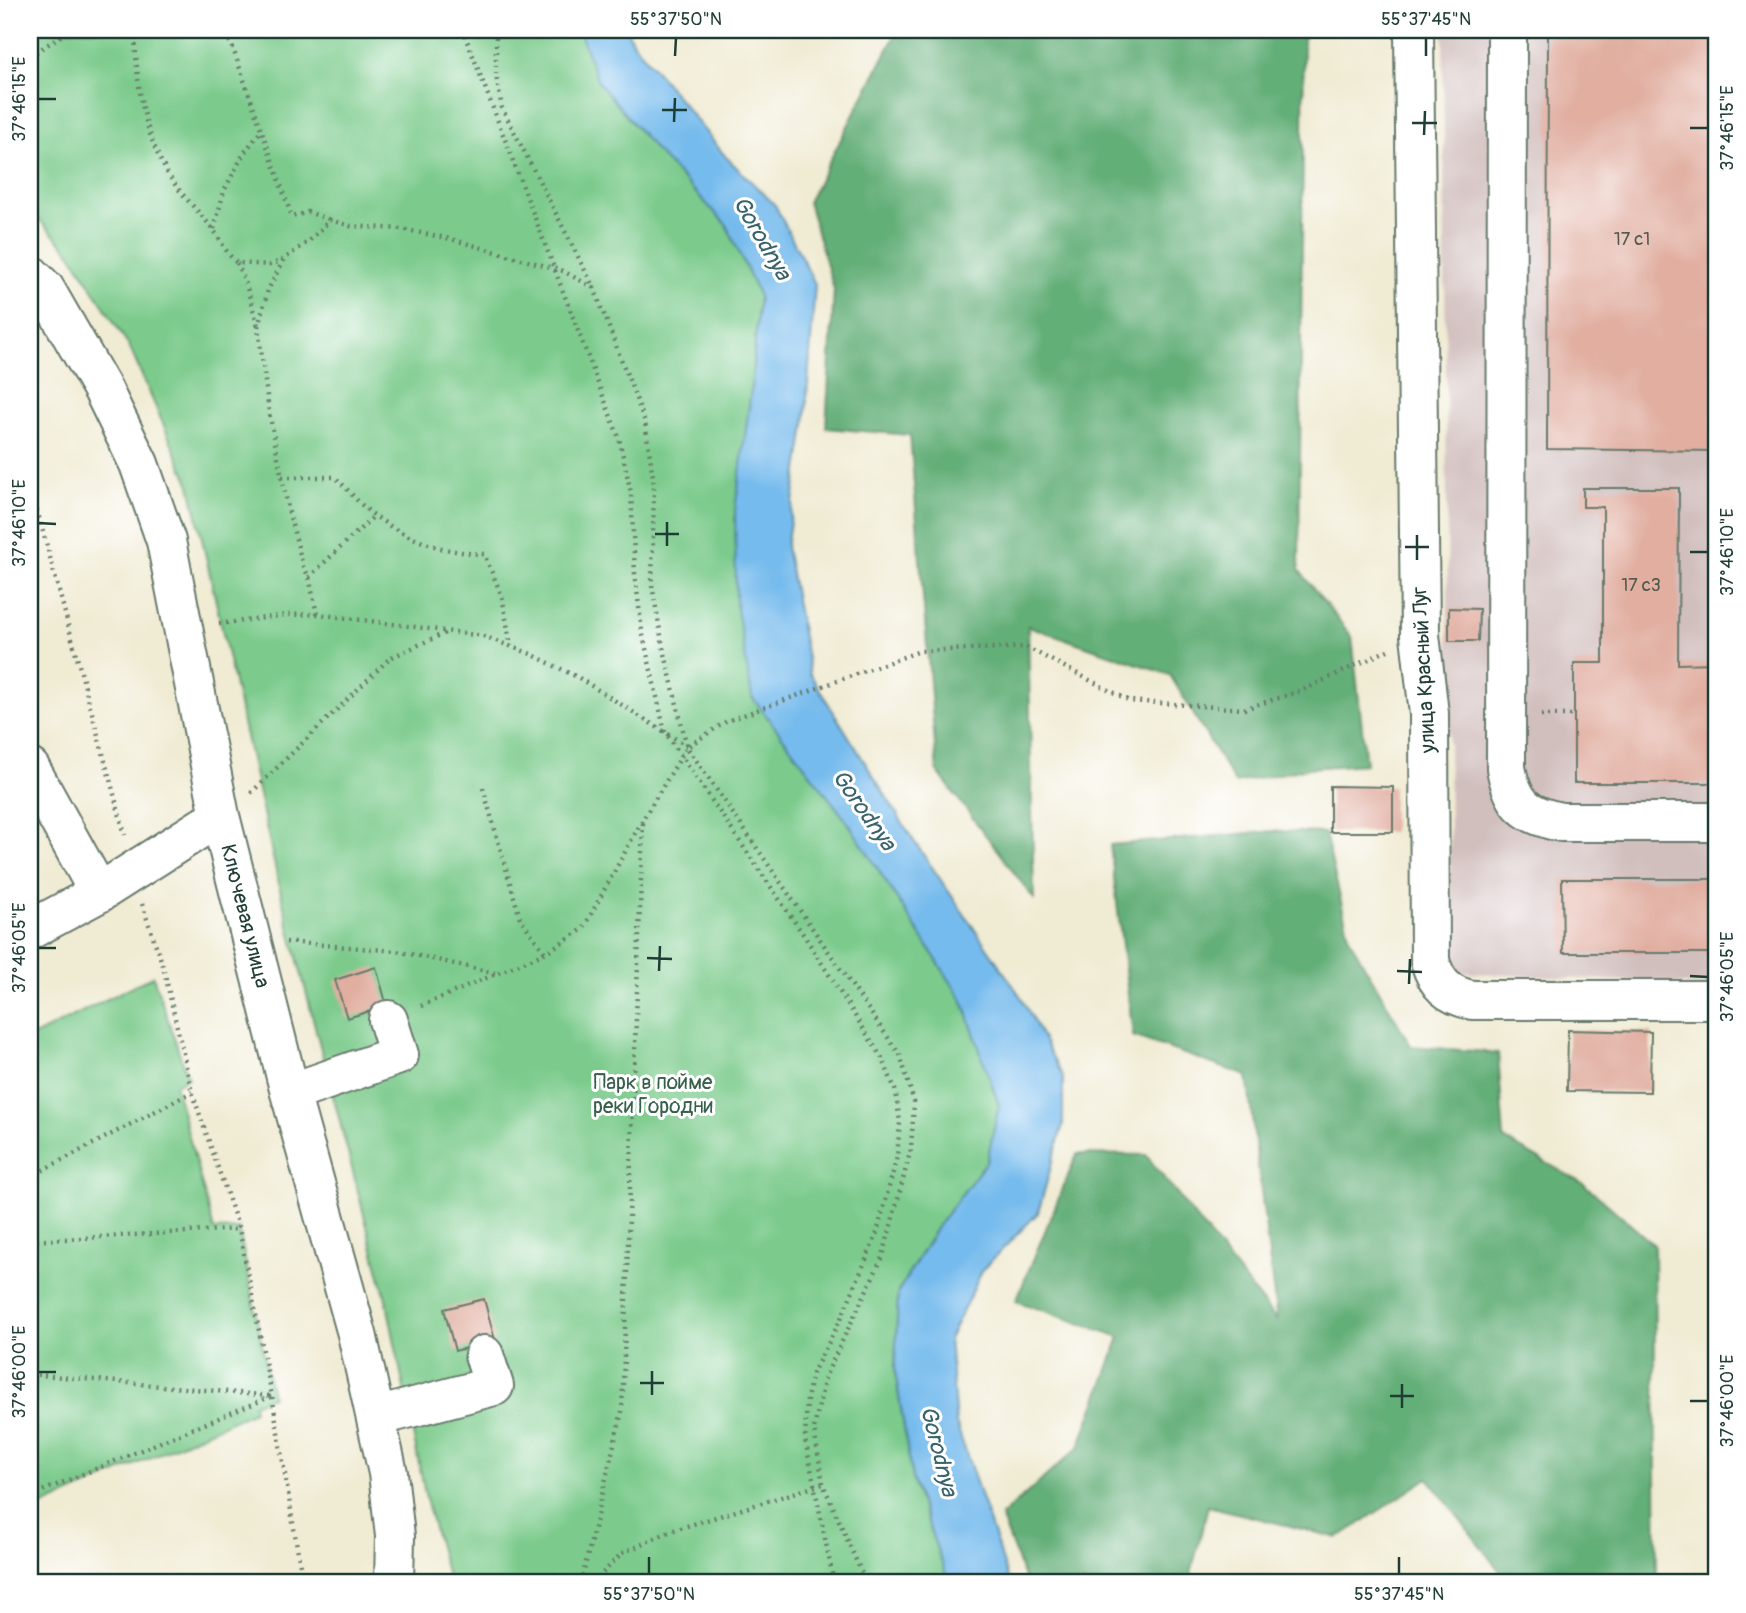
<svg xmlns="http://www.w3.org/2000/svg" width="1746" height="1613" font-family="Pangolin,sans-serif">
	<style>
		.industrial { fill: #d1bfbe }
		.green { fill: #7bcb8c; stroke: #4d8460; stroke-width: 2 }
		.forest { fill: #64af78; stroke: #427656; stroke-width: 2 }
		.water { fill: #76bbed; stroke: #4a7c90; stroke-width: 2 }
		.building { fill: #e1aea0 }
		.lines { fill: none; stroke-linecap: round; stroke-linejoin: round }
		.minor-casing { stroke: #687a6c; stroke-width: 42 }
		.path { stroke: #687a6c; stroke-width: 4.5; stroke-dasharray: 2 5; stroke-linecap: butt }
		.minor { stroke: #fff; stroke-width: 38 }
		.ticks { fill: none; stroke: #1f3d34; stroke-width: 2.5 }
		.labels { text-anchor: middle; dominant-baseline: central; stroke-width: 6; stroke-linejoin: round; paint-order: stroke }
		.number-label { font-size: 18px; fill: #50594f }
		.street-label { font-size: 21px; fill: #1f3d34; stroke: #fff }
		.park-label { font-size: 21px; fill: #36604a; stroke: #fff }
		.water-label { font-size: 23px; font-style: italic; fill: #39636c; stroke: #fff }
		.neatline { fill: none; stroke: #1f3d34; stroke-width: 2.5 }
		.ticks-label { font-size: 18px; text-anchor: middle; fill: #1f3d34 }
	</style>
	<rect width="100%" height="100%" fill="#fff"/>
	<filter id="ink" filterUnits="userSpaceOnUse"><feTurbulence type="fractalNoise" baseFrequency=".0143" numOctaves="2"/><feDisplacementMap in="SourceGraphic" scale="14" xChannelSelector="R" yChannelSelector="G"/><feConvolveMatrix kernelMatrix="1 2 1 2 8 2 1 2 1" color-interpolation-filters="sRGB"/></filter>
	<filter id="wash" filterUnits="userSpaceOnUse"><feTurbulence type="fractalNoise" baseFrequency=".00686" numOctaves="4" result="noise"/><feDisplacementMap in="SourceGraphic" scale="28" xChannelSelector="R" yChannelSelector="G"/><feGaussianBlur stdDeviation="1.57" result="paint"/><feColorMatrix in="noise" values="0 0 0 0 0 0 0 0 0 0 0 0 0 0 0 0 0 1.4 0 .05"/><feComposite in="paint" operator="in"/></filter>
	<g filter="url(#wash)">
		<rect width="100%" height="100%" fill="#f0ebd3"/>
		<!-- industrial -->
		<path class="industrial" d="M1443 30H1716V986L1451 972Z"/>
		<!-- green -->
		<path class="green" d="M30 30H579L598 82 657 152 726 224 759 296 751 391 752 696 849 824 963 1001 999 1105 987 1161 937 1227 898 1292 895 1371 912 1478 949 1583H449L426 1499 387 1303 284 907 190 485 129 346 69 251 30 210Z
			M153 976 188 1078 175 1085 214 1230 239 1229 272 1396 253 1404 254 1411 30 1512V1038Z"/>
		<!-- forest -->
		<path class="forest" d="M898 30H1304L1299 570 1352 637 1366 764 1308 768 1235 783 1170 675 1028 626 1034 899 937 771 910 435 826 428 834 289 808 202Z
			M1274 831 1325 833 1350 940 1411 1046 1498 1053 1504 1139 1584 1184 1654 1245 1657 1583H1509L1428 1478 1338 1538 1208 1506 1191 1573 1199 1583H1026L1001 1516 1079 1447 1120 1337 1016 1301 1077 1154 1146 1155 1277 1321 1247 1076 1133 1036 1110 845Z"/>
		<!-- water -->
		<path class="water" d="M579 30H627L632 41 725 156 775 205 815 284 805 426 786 547 810 674 910 835 1021 997 1063 1077V1124L1038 1213 983 1269 949 1339 956 1423 1010 1583H949L912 1478 895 1371 898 1292 937 1227 987 1161 999 1105 963 1001 849 824 752 697 736 603 735 510 751 391 759 296 726 224 657 152 598 82Z"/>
		<g id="blocks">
			<!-- building -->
			<path class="building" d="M1548 30H1716V451L1547 449Z
				M1583 488H1679L1678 664 1716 663V783H1574V663H1603V507H1583Z
				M1449 608 1479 609 1478 641H1449Z
				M1330 786 1393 787V832H1330Z
				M1562 879H1716V953H1563Z
				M376 967 387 1006 347 1018 335 980Z
				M1568 1030 1651 1032 1650 1092 1567 1091Z
				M484 1299 495 1340 455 1351 444 1309Z"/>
		</g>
	</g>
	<g filter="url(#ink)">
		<use href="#blocks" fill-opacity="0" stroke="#687a6c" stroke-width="2"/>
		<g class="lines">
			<defs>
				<path id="minor" d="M1414 30 1420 635 1429 714 1430 961C1437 985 1448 995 1472 1000H1716
					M1507 30 1506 768C1513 804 1525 815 1561 822H1716
					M30 274 45 289 103 390 139 464 166 541 220 816 290 1093 357 1334 388 1473 395 1536 394 1583
					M30 768 99 893
					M30 930 99 893 220 816
					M290 1093 399 1055 388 1020
					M376 1417 494 1386 484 1355"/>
			</defs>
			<!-- minor casing -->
			<use href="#minor" class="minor-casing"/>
			<!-- path -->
			<path class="path" d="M135 30C136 80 142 130 168 174 180 194 198 210 212 228 222 241 224 251 237 263L270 265 283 260
				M220 30 231 43 292 217 308 212 330 220
				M496 30V75L502 108 594 288 645 422 654 484 652 585 662 641 687 747 900 1055 914 1102 911 1149 883 1256 825 1377 814 1429 823 1484 866 1583
				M465 35 619 438 631 493 635 574 642 631 665 732 805 937 882 1058 895 1089 900 1122 897 1157 876 1236 840 1321 812 1374 807 1399 805 1439 834 1583
				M30 56 70 30
				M214 229 224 191 244 153 261 131
				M237 263 245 281 258 326
				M282 477H335C347 488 358 503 371 513 404 538 442 553 484 554L502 596 511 646
				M30 490 39 517 125 835
				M309 577 375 515
				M317 614 309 577 303 566 289 513 269 412 258 327 268 290 284 259 309 241 330 220 350 226 402 229 451 239 563 271 594 288
				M219 624 286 615 317 614 483 636 531 654 579 678 687 746
				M1541 715H1574
				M483 788 520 918 545 953
				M251 793 390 658 447 632
				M142 904 163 966 192 1092 239 1229 272 1396 303 1583
				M286 942 397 951 495 973
				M421 1006 545 953 583 929 643 819 687 747 727 721 920 651 1026 647 1130 701 1244 709 1303 690 1388 650
				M30 1177 192 1092
				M30 1241 239 1229
				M30 1374 271 1396
				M30 1496 272 1396
				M581 1583 622 1411 643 823
				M593 1583 622 1553 671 1531 823 1484"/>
			<!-- minor -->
			<use href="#minor" class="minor"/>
		</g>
	</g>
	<!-- ticks -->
	<path class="ticks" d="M675 56 676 38M1426 56V38M38 99H56M662 110H687M674 122 675 98M1412 123H1437M1690 128H1708M1424 135 1425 111M38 523 56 524M655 534H679M667 546V522M1405 547H1429M1690 552H1708M1417 560V535M38 948H56M647 958 672 959M659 971 660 946M1397 971 1422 972M1690 976 1708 977M1409 984 1410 959M38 1372H56M640 1383H664M652 1395V1371M1390 1396H1414M1690 1401H1708M1402 1408V1384M649 1574V1557M1399 1574V1557"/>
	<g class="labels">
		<!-- number labels -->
		<g class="number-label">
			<text x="1632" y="239">17 с1</text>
			<text x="1641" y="585">17 с3</text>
		</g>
		<!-- street labels -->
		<g class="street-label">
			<text transform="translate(1424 670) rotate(-93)">улица Красный Луг</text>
			<text transform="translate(245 916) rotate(76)">Ключевая улица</text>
		</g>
		<!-- park labels -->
		<g class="park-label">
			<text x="653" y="1082">Парк в пойме<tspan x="653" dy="24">реки Городни</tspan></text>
		</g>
		<!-- water labels -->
		<g class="water-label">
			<text transform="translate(762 238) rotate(60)">Gorodnya</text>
			<text transform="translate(864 810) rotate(55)">Gorodnya</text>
			<text transform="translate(939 1451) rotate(76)">Gorodnya</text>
		</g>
	</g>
	<!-- margin -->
	<rect width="1746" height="1613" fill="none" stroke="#fff" stroke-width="77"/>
	<rect x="38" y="38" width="1670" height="1536" class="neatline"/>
	<g class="ticks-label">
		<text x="676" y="25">55°37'50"N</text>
		<text x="1426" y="25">55°37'45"N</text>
		<text transform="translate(19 99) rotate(-90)" y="6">37°46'15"E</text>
		<text transform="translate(1727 128) rotate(-90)" y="6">37°46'15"E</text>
		<text transform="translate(19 523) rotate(-90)" y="6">37°46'10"E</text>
		<text transform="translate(1727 552) rotate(-90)" y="6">37°46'10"E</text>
		<text transform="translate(19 948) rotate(-90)" y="6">37°46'05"E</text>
		<text transform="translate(1727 977) rotate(-90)" y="6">37°46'05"E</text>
		<text transform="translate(19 1372) rotate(-90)" y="6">37°46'00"E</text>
		<text transform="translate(1727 1401) rotate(-90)" y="6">37°46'00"E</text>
		<text x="649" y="1600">55°37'50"N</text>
		<text x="1399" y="1600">55°37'45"N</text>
	</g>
</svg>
